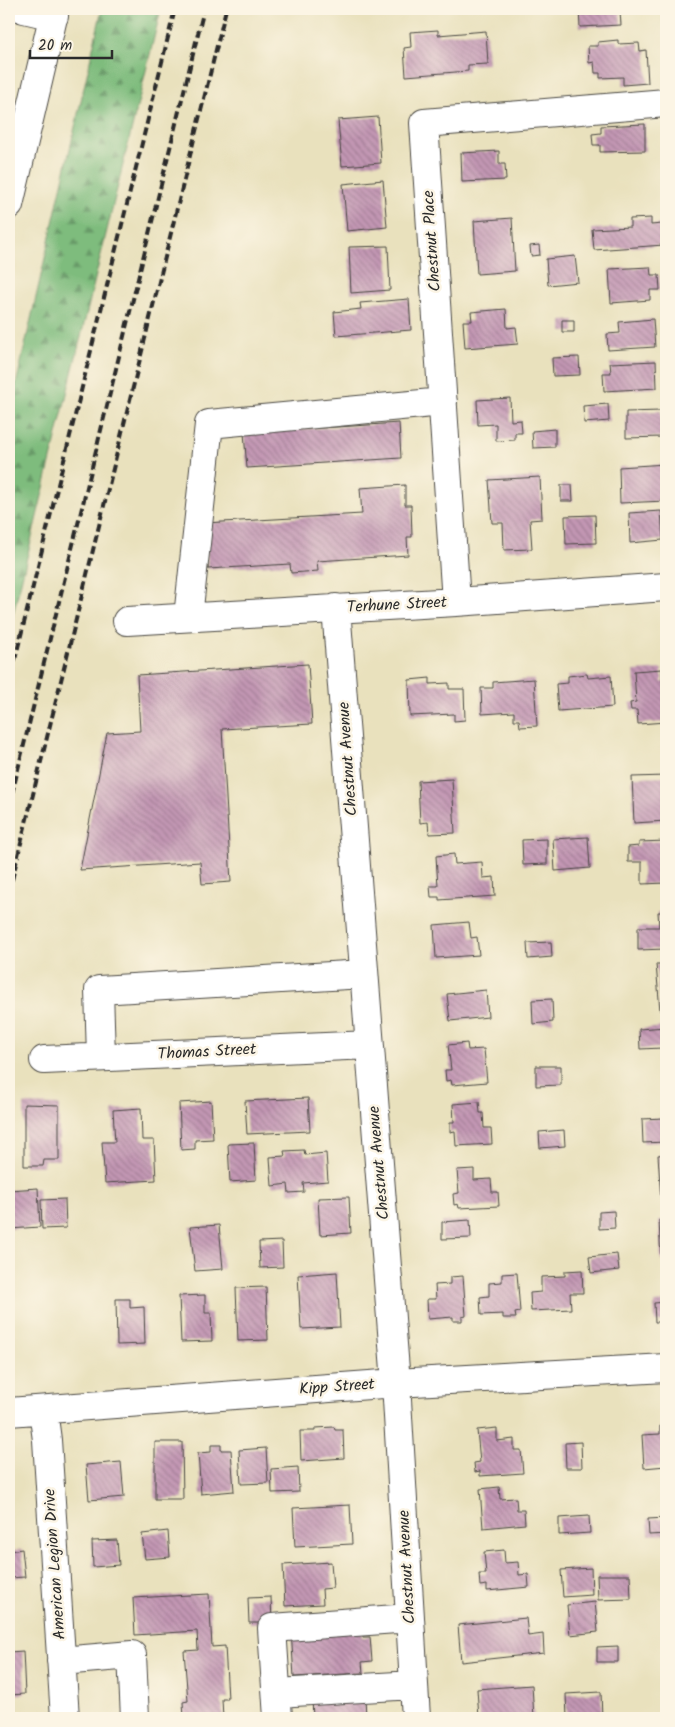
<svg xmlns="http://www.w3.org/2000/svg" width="675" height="1727" font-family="Kalam,sans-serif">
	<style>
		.forest { fill: url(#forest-firs); stroke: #547454 }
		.building { fill: url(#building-back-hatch) }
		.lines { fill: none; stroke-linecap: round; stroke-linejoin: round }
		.minor-casing { stroke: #484641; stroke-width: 30 }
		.minor { stroke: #fff; stroke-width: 28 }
		.rail { stroke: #2b2b2b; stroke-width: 4; stroke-dasharray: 8 4; stroke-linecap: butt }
		.labels { text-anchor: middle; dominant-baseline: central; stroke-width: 5; stroke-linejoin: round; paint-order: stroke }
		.street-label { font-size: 16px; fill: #2b2b2b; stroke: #fcf5e5 }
	</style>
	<defs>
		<pattern id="forest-firs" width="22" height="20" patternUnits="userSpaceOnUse" patternTransform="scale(1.25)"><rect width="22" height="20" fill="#7ebc7d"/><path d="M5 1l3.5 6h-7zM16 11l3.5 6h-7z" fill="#679967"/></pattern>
		<pattern id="building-back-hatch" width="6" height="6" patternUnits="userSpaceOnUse" patternTransform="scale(1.25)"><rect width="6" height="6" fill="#c397b4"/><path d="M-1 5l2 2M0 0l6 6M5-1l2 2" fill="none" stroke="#9f7b93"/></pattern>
	</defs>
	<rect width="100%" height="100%" fill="#fcf5e5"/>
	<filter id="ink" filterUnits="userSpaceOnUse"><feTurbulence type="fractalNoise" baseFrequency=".02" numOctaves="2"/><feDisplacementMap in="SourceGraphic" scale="10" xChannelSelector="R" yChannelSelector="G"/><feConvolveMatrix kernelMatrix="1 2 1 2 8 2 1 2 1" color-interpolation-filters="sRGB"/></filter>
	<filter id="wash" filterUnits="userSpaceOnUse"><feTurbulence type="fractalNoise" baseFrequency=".0096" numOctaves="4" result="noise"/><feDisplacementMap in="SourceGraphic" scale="20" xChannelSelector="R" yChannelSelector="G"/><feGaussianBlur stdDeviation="1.12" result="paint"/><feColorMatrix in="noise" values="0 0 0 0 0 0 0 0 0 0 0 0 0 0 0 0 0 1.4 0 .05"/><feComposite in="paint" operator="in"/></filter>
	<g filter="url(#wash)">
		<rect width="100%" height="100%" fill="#e9e1bd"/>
		<!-- forest -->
		<path class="forest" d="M102 9H161L9 631V415Z"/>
		<g id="blocks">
			<!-- building -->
			<path class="building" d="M579 9H625V11H620L621 25 580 27Z
				M438 30V35L486 31 488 64 468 65V71L406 76 404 48 411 47 410 32Z
				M618 40V44L639 43 640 51 646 50 648 83 623 85V77L600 78V73H595L594 62 589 63 588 46H598V42Z
				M378 117 381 163 342 166 338 120Z
				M645 124V151L600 152V145H593L592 134 601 133V126Z
				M499 151V164H505L506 180 462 182 461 153Z
				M383 180 387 227 347 231 343 184Z
				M512 218 515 271 477 274 474 221Z
				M651 218V225L662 224 664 245 594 250 592 229 630 227V219Z
				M539 245 540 255 531 256 530 246Z
				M388 246 390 290 351 293 349 247Z
				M575 256 578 282 548 285 546 259Z
				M650 267 651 275H659L660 290H650V300L611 303 609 269Z
				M409 299 411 330 336 336 334 312 361 309 360 303Z
				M506 309 507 328 516 327 518 344 465 348 463 321H472L471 312Z
				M653 319 655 347 608 350 607 334 620 333 619 322Z
				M562 320H574V332H562Z
				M579 357 580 375 553 376 552 358Z
				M656 361 657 388 604 391 603 373H611L610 363Z
				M510 398 511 421 521 420 522 433H515V440L496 441V424L478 425 477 400Z
				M608 404 609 421 584 423 583 406Z
				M661 411 662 437 626 438V412Z
				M399 423 401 458 247 468 244 433Z
				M555 429V447L533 448 532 431Z
				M666 464V501L620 503 619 467Z
				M540 477 542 519 530 520 532 549 504 550 503 523H492L489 480Z
				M405 485V505H411L412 537H407L408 555 317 561 318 571 291 573 290 564 208 569 205 523 362 514 360 488Z
				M561 485H572L573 501H561Z
				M661 511 663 540 630 543 629 513Z
				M595 515 596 543 566 544 565 516Z
				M308 664 312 724 222 729 231 882 202 884 200 862 80 870 107 733 140 731 137 675Z
				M662 669V682H666V722L638 724 637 710H631L630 703 636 702 634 671Z
				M587 674 588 678 611 676 613 707 558 711 556 684 568 683V676Z
				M430 678V684L449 683V689H464L465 720 454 721V714L410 716 409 680Z
				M534 679 537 726 520 727 519 720H514V712L482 714 481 688H493V682Z
				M666 776V821L634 823 632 777Z
				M452 779 455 833 429 834 428 822 420 823 418 781Z
				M588 837 590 868 555 871 553 839Z
				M547 839V864L523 865 522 840Z
				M666 841V883L642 884V862H628V847L639 846V842Z
				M454 854 455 864 482 862 483 878 494 877 495 896 439 900V897H431L430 886H438L436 856Z
				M658 912H666V949L638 950V927H659Z
				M469 922 471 938 477 937 479 955 436 958 434 925Z
				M551 942 552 957 528 959 527 943Z
				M656 964H666V1011H660Z
				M486 990 488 1017 450 1021 447 994Z
				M552 999 553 1022 533 1024 532 1000Z
				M666 1027V1074L663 1075 662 1048 640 1049 639 1029Z
				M467 1043 468 1050 484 1049 487 1082 452 1085 451 1080 446 1081 445 1070H451L448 1045Z
				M536 1066H561V1085L536 1086Z
				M308 1098 310 1131 247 1134 245 1101Z
				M211 1101 213 1139 195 1140V1149L181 1150 179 1103Z
				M479 1102 480 1113H483L484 1128H491L492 1144 456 1146 455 1131 450 1132V1122H454L453 1104Z
				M24 1104 59 1105V1160H44L43 1166H24Z
				M141 1108 142 1140H154L156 1180 105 1183 102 1142H115L113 1110Z
				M664 1118 665 1142 643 1143 642 1119Z
				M564 1130 565 1146 540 1148 539 1132Z
				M254 1143 256 1180 230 1182 228 1144Z
				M304 1150 305 1155 326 1153 328 1181 303 1183 304 1192 289 1193 288 1184 272 1186 270 1157 285 1156 284 1151Z
				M666 1154V1199L661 1200 658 1155Z
				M474 1169V1180L491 1179 492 1192H498L499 1206 459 1208 458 1204 454 1205 453 1194 459 1193 457 1170Z
				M38 1188 40 1227 9 1229V1190Z
				M349 1197 351 1233 320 1235 318 1198Z
				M65 1199 66 1228 42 1229 41 1200Z
				M614 1211 615 1228 599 1229V1212Z
				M470 1220 471 1238 442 1239V1222Z
				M659 1220H666V1261H661Z
				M219 1225 223 1269 195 1271 190 1227Z
				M282 1241 283 1267 260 1268 259 1242Z
				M617 1254 619 1270 591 1273 589 1257Z
				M582 1270 583 1293H570L571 1309 531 1311 530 1293 541 1292V1277L565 1276V1271Z
				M337 1272 340 1327 301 1329 298 1275Z
				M517 1273 520 1312 515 1313 516 1318H503V1314L481 1315 480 1297 489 1296V1283L502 1282V1274Z
				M463 1276 466 1316 462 1317V1321H453V1317L428 1319 427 1299H436L435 1285 450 1284V1277Z
				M266 1287 268 1340 238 1341 236 1288Z
				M205 1295V1313H211L212 1341 181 1342 179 1296Z
				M116 1299H130V1308L144 1307 145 1344 117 1345Z
				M666 1302V1322H655L654 1303Z
				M660 1426H666V1466L644 1468 642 1435 660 1434Z
				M334 1427 335 1430H343L344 1458 301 1461 300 1431H315V1428Z
				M497 1428V1441L514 1439V1450H521L523 1473 480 1476V1471L475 1472 474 1463 480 1462 477 1430Z
				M155 1442H182L183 1499H155Z
				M581 1442 582 1468H566L565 1443Z
				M211 1445H221V1450H231L234 1491 201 1494 198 1453 211 1452Z
				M266 1448 268 1483 241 1484 239 1450Z
				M121 1462 124 1497 89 1500 86 1465Z
				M298 1467 299 1492 272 1493 271 1469Z
				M499 1487 500 1499 516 1498 517 1510H524L525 1524 483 1528 480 1489Z
				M350 1505 352 1544 295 1547 293 1508Z
				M589 1516 590 1533 559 1535V1518Z
				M666 1518V1534L649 1535 648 1519Z
				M168 1531 170 1557 145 1559 142 1534Z
				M117 1540 119 1565 93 1567 92 1541Z
				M22 1549 25 1577 9 1578V1551Z
				M504 1550 505 1563 518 1562 519 1575 528 1574 529 1587 487 1591V1585L480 1586 479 1574H486L484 1552Z
				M331 1562 333 1588 322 1589 323 1604 285 1606 283 1565Z
				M591 1568 592 1595 563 1597 561 1570Z
				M597 1575H630L631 1599 598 1600Z
				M209 1594 212 1647 225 1646 228 1699H222L223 1718H184L183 1702 188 1701 184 1651 198 1650 197 1631 135 1635 133 1598Z
				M271 1597 272 1623H249L248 1598Z
				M595 1602 598 1632 570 1635 567 1605Z
				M526 1618 528 1636 543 1634 544 1653 461 1662 458 1625Z
				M362 1626 363 1637H370L372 1661 362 1662 363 1673 294 1677 291 1630Z
				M618 1646V1662H597V1647Z
				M23 1651 25 1694 9 1695V1652Z
				M532 1685 534 1718H479L477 1689Z
				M601 1692 602 1718H567L566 1694Z
				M365 1696 366 1718H313L312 1698Z
				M33 1714V1718H9V1715Z"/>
		</g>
	</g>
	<g filter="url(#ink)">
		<use href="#blocks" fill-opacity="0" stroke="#484641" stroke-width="1"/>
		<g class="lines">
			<defs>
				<path id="minor" d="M24 9 54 16
					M9 205 55 9
					M456 602 424 123 666 103
					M336 608 396 1383 416 1718
					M188 617 209 424 443 402
					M127 621 456 602 666 587
					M101 1057 99 990 364 974
					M44 1060 369 1045
					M43 1410 47 1440 65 1718
					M9 1412 396 1383 666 1368
					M61 1661 132 1655 135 1718
					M277 1693 414 1685
					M278 1718 272 1628 410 1618"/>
			</defs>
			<!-- minor casing -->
			<use href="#minor" class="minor-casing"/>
			<!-- minor -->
			<use href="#minor" class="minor"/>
			<!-- rail -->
			<path class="rail" d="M9 684 175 9
				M9 806 204 9
				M9 892 226 9"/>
		</g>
	</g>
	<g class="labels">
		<!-- street labels -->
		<g class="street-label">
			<text transform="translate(432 241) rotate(-94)">Chestnut Place</text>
			<text transform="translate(397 605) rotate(-3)">Terhune Street</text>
			<text transform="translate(348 759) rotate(-94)">Chestnut Avenue</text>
			<text transform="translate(207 1052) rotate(-3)">Thomas Street</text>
			<text transform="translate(379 1163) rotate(-95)">Chestnut Avenue</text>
			<text transform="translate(337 1387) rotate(-4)">Kipp Street</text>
			<text transform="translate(55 1564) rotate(-94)">American Legion Drive</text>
			<text transform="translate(407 1567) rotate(-93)">Chestnut Avenue</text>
		</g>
	</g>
	<!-- margin -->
	<rect width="675" height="1727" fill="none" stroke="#fcf5e5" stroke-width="30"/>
	<!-- scale -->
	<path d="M30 50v8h82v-8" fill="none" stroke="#2b2b2b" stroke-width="2.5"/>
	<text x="38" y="50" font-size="15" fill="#2b2b2b" stroke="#fcf5e5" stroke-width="4" paint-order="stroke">20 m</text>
</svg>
